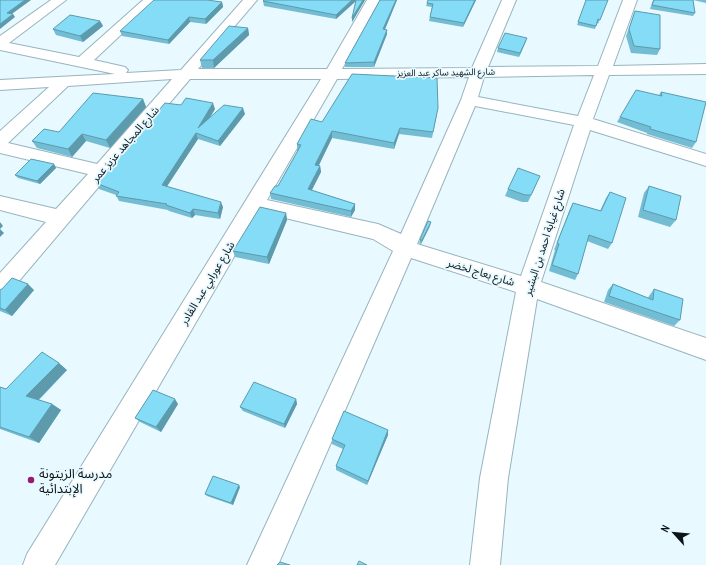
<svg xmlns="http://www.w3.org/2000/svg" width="706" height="565" font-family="'PT Sans Narrow','Noto Sans Arabic',sans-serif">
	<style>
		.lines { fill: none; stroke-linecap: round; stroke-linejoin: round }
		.minor-casing { stroke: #98b4bd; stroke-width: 2 }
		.minor { fill: #fff; fill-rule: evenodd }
		.wall { fill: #72bdd4 }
		.shaded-wall { fill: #5d9aac }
		.building { fill: #85dcf6; stroke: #5d9aac }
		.poi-dot { fill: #981970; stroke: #e8f9ff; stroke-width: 1.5 }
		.labels { text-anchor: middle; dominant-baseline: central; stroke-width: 3.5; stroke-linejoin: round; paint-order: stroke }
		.far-street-label { font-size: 9px; fill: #0b1518; stroke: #e8f9ff }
		.street-label { font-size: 11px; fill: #0b1518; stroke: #e8f9ff }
		.near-poi-label { font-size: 13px; fill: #0b1518; stroke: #e8f9ff; text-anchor: start }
	</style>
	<rect width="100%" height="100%" fill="#e8f9ff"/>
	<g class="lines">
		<defs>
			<path id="minor" d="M51 0H66L9 43 79 57 143 0H158L94 60 125 67 128 70 126 73 181 70 243 0H257L198 69H327L367 0H381L342 69 472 68 502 0H516L488 67 598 66 623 0H637L613 66 706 64V74L609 75 593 119 706 154V166L590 130 541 282 706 338V360L537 299 508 478 500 565H470L480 478 516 292 411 258 278 565H247L393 251 373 239 260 212 55 565H23L27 554 321 79H190L8 294 0 297V273L46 222 0 210V196L56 209 88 174 0 153V131L49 87 0 90V80L115 74 0 50V36ZM594 75 578 116 478 97 484 77ZM469 77 461 100 401 234 378 224 267 200 337 79ZM172 79 97 164 8 143 68 86ZM475 106 574 125 521 276 417 244Z"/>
		</defs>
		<!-- minor casing -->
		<use href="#minor" class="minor-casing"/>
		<!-- minor -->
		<use href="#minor" class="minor"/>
	</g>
	<!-- wall -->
	<path class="wall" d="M264 0H365L352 22 356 1 336 19 264 6 263 1Z
		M380 0H397L385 29 387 30V34L374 67H345V63Z
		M428 0H476L463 27 429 21 432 7 426 6Z
		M586 0H608L598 24 597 23 595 29 577 25Z
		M653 0H706V3L693 0 695 13 693 16 650 9Z
		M222 2 223 7 206 24 190 22 169 44 122 36 120 31Z
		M635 11 660 49 657 55 631 53 626 36Z
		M100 21 103 26 83 42 56 35 53 29Z
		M248 28 249 35 214 68H202L200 60Z
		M526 41 519 57 497 52 498 48Z
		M661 92 696 142 692 148 647 134V133L617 122 620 117 659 95Z
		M143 99 146 107 110 148 86 141 72 157 37 148 32 141 59 132Z
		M181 105 215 109 210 118 245 114 220 146 198 139 167 186 223 207 220 219 195 215 192 218 169 211 168 210 119 201 116 195 99 189 96 183Z
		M437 114 432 138 399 134 394 149 332 138 319 165 320 166 321 172 311 190 355 204V210L351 217 271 199 270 193 278 186 298 151H297V144L322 122Z
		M54 164 56 168 40 184 18 178 15 175Z
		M537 183 528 202H522L505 196 508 189Z
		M649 186 676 220 670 227 638 217 644 193Z
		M610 192 612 243 608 249 587 241 578 274 575 280 549 271 555 250H554L570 209 573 203 600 211 606 198Z
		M286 213 287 220 269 264 235 257 233 251Z
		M430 226 421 244 419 243 420 240Z
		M613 284 648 298 649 296 654 289 680 320 674 326 604 302 608 290Z
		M0 290H34L12 316 0 311Z
		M67 370 39 400 52 404 61 410 39 443 0 429V387L6 389Z
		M296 399 297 404 285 428 243 411 240 407Z
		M178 404 161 432 140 422 135 418Z
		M388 435 367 485 336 470V466L343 449 332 444V439Z
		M240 487 233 505 207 496 205 494Z"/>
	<!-- shaded-wall -->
	<path class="shaded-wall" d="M25 0H31L9 16 7 13Z
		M352 0H357L336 19V15Z
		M363 0H365L352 22V18Z
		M396 0H397L383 34V29Z
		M475 0H476L463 27 464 23Z
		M222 2 223 7 206 24 205 19Z
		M13 14 15 17 0 29V24Z
		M189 17 190 22 169 44 168 40Z
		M100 21 103 26 83 42 80 36Z
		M248 28 249 35 214 68 213 60Z
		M387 30V34L374 67V62Z
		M527 38 526 41 519 57 520 53Z
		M143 99 146 107 110 148 106 140Z
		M213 103 215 109 199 134 198 128Z
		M243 108 245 114 220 146 218 141Z
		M400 128 399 134 394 149V143Z
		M332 131V138L316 171 315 165Z
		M196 133 198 139 164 191 162 185Z
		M82 134 86 141 72 157 68 149Z
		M54 164 56 168 40 184 37 181Z
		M320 166 321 172 309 196 308 189Z
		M221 202 223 207 220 219 218 213Z
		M355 204V210L351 217V211Z
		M193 209 195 215 192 218 190 213Z
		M286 213 287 220 269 264 267 257Z
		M0 222 3 226 0 229Z
		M431 222 430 226 421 244 422 240Z
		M0 229 4 233 0 237Z
		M28 284 34 290 12 316 5 310Z
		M59 363 67 370 36 402 26 396Z
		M175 399 178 404 161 432 156 427Z
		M296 399 297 404 285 428 284 424Z
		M52 404 61 410 39 443 29 437Z
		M388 430V435L367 485 368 481Z
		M239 485 240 487 233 505 231 503Z"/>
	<!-- building -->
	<path class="building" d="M0 0H25L7 13 13 14 0 24Z
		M154 0H207L222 2 205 19 189 17 168 40 120 31Z
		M264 0H352L336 15 263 1Z
		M356 0H363L352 18Z
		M380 0H396L383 29 387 30 374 62 345 63Z
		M428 0H475L464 23 430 17 433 4 427 3Z
		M586 0H608L600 20 598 19 596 26 578 22Z
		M654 0H693L695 13 652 5Z
		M635 11 660 15V49L634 46 629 29Z
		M70 15 100 21 80 36 53 29Z
		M229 26 248 28 213 60H200Z
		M505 33 527 38 520 53 498 48Z
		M352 74 437 78 438 108 433 132 400 128 394 143 332 131 315 165 320 166 308 189 355 204 351 211 270 193 275 186H278L301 145 297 144 311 119 322 122Z
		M636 90 662 96 661 92 706 102 696 142 650 129 651 127 620 117Z
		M93 93 143 99 106 140 82 134 68 149 32 141 44 129 59 132Z
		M186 98 213 103 198 128 224 105 243 108 218 141 196 133 162 185 221 202 218 213 193 209 190 213 166 205 167 204 116 196 119 192 96 183 165 103 181 105Z
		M31 159 54 164 37 181 15 175Z
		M518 168 540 176 531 195H525L508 189Z
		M649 186 681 196 676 220 643 210Z
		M610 192 626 198 612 243 589 235 578 274 552 265 559 244 557 243 573 203 601 211Z
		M260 207 286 213 267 257 233 251Z
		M428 221 431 222 422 240H420Z
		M12 278 28 284 5 310 0 308V290L2 289Z
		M613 284 653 300 654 289 683 299 680 320 609 296Z
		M42 352 59 363 26 396 52 404 29 437 0 427V387L6 389Z
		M254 382 296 399 284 424 240 407Z
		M153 390 175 399 156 427 135 418Z
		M344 411 388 430 368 481 336 466 345 445 332 439Z
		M213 476 239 485 231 503 205 494Z
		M359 561 367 565H357Z
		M280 562 290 565H277Z"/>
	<!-- markers -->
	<circle class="poi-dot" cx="31" cy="480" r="4"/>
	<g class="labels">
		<!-- far-street labels -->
		<g class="far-street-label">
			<text transform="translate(446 72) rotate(-1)">شارع الشهيد ساكر عبد العزيز</text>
		</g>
		<!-- street labels -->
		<g class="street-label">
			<text transform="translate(125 144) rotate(-49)">شارع المجاهد عزيز عمر</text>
			<text transform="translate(544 242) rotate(-72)">شارع غيابة احمد بن البشير</text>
			<text transform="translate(481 272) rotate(17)">شارع بعاج لخضر</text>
			<text transform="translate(207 283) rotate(-59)">شارع عورابي عبد القادر</text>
		</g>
		<!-- near-poi labels -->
		<g class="near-poi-label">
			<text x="39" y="473">مدرسة الزيتونة<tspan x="39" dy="15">الإبتدائية</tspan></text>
		</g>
	</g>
	<!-- north arrow -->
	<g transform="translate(674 533) rotate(297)" stroke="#e8f9ff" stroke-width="3" paint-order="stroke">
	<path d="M0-3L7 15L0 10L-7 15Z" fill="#0b1518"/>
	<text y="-6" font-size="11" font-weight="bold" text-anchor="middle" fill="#0b1518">N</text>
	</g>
</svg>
